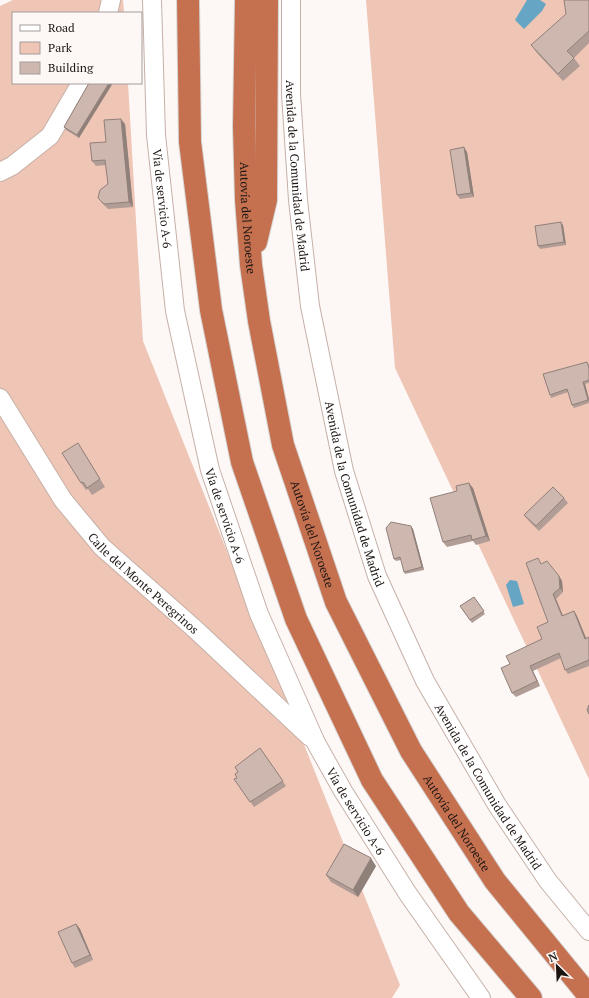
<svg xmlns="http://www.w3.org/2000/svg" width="589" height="998" font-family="'PT Serif',serif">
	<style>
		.green { fill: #efc5b5 }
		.water { fill: #66a5c4 }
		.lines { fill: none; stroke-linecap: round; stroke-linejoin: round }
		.minor-casing { stroke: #c6b0a7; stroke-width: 20 }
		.highway-casing { stroke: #d6d5d4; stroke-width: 24 }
		.minor { stroke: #fff; stroke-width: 18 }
		.highway { stroke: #c57150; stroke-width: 22 }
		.wall { fill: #b19d96 }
		.shaded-wall { fill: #90807a }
		.building { fill: #ceb7ae; stroke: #90807a }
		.labels { text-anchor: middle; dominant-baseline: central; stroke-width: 4; stroke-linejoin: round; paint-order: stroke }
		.street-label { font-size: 12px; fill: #1d1512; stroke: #fdf8f6 }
	</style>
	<rect width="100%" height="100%" fill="#fdf8f6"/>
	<!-- green -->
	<path class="green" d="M13 0H123L124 13H13V83H128L143 341 400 985 392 998H0V6Z
		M366 0H589V779L395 368Z"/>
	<!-- water -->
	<path class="water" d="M527 0H540L546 4 542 11 524 29 515 20Z
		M510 580 517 581 524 604 513 607 506 585Z"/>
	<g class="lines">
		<defs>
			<g id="minor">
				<path id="s1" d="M152 0 156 135 175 311 210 470 259 614 316 743 343 791 408 894 481 998"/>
				<path id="s2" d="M291 0V94L298 200 310 306 344 471 377 576 425 681 497 805 548 881 589 931"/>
				<path d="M108 13 111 0"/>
				<path d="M0 172 12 166 50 136 81 83"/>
				<path id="s3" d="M0 398 63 500 102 547 196 630 310 737"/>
			</g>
			<g id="highway">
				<path d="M188 0 190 142 211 310 242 462 296 619 372 780 459 913 531 998"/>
				<path id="s4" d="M246 0 244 127 246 200 251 265 259 321 283 445 336 602 411 751 495 881 589 996"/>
				<path d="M256 242 266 200 267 0"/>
			</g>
		</defs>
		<!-- minor casing -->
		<use href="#minor" class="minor-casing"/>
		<!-- highway casing -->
		<use href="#highway" class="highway-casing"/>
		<!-- minor -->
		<use href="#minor" class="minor"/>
		<!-- highway -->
		<use href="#highway" class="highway"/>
	</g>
	<!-- wall -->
	<path class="wall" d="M589 0V43L574 58 580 66 563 81 537 53 531 45Z
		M89 83 79 138 66 130 64 127Z
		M125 124 133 207 108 209 102 203 98 198 108 184 106 165 96 166 92 161 106 142Z
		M467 152 474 197 460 199 457 195Z
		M563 225 566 245 540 249 538 246Z
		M587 362 589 365V383L585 384 589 399V403L574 408 572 405 568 392 551 398 550 395Z
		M83 451 105 487 92 495 88 489 86 490 81 483Z
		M473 488 490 541 476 545 473 541 447 547 443 542Z
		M564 498 568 503 539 531 528 520 524 515Z
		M413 529 424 570 405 574 404 572 401 560 396 561 394 559Z
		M542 563 559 576 562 581 563 592 556 599 563 616 574 611 577 616 586 638 589 637V666L568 674 565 670 561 658 533 671 540 686 516 697 512 693 510 664 542 639 548 622Z
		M474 597 485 614 472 623 460 606Z
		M260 748 286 786 254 807 234 779 237 778 238 772Z
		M376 866 358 897 331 882 326 875Z
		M76 924 80 929 93 960 75 968 72 963Z"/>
	<!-- shaded-wall -->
	<path class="shaded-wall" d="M109 83H113L79 138 77 135Z
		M121 119 125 124 133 207 129 202Z
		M464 147 467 152 474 197 471 193Z
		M561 222 563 225 566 245 564 242Z
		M583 382 585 384 589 399V401Z
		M469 483 473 488 490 541 486 536Z
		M411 526 413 529 424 570 422 567Z
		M559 576 562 581 563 592 560 588Z
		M553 594 556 599 565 621 562 616Z
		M574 611 577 616 588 643 585 639Z
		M530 666 533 671 540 686 537 681Z
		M371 858 376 866 358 897 353 890Z
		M76 924 80 929 93 960 90 955Z"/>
	<!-- building -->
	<path class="building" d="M564 0H589V31L567 51 574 58 558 74 531 45 566 14Z
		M89 83H109L77 135 64 127Z
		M121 119 129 202 104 204 98 198 100 190 108 184 105 160 92 161 90 143 106 142 104 120Z
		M464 147 471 193 457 195 450 150Z
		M561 222 564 242 538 246 535 226Z
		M587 362 589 368V380L583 382 588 400 572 405 567 389 550 395 543 374Z
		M78 443 100 479 87 488 83 482 81 483 62 453Z
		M469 483 486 536 472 540 471 535 443 542 430 498 457 491 456 486Z
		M553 487 564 498 536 526 524 515Z
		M391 522 411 526 422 567 404 572 400 557 394 559 386 528Z
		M538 558 541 564 547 561 559 576 560 588 553 594 562 616 574 611 585 639 589 637V660L565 670 559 653 530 666 537 681 512 693 501 668 510 664 506 656 542 639 537 627 548 622 526 563Z
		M474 597 484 611 470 620 460 606Z
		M589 705V714L587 710Z
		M260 748 283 781 250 802 234 779 237 778 235 774 238 772 235 767Z
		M344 844 371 858 353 890 326 875Z
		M76 924 90 955 72 963 58 932Z"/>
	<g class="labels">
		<!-- street labels -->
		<g class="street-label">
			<text stroke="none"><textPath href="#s2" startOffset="176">Avenida de la Comunidad de Madrid</textPath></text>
			<text stroke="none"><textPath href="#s1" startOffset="199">Vía de servicio A-6</textPath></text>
			<text stroke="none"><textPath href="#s4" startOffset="218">Autovía del Noroeste</textPath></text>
			<text stroke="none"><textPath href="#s2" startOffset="500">Avenida de la Comunidad de Madrid</textPath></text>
			<text stroke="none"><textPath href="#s1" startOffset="523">Vía de servicio A-6</textPath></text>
			<text stroke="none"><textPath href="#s4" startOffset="542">Autovía del Noroeste</textPath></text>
			<text stroke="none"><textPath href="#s3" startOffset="236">Calle del Monte Peregrinos</textPath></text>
			<text stroke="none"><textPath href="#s2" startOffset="824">Avenida de la Comunidad de Madrid</textPath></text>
			<text stroke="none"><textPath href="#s1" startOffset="847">Vía de servicio A-6</textPath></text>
			<text stroke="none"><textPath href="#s4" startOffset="866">Autovía del Noroeste</textPath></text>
		</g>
	</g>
	<!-- legend -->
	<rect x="12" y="12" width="130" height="72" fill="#fdf8f6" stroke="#a39d9b"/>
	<rect x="20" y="25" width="20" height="6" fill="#ffffff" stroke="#a39d9b"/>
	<text x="48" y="32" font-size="12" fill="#1d1512">Road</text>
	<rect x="20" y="42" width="20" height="12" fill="#efc5b5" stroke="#a39d9b"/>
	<text x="48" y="52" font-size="12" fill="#1d1512">Park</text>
	<rect x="20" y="62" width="20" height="12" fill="#ceb7ae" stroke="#a39d9b"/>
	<text x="48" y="72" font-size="12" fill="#1d1512">Building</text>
	<!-- north arrow -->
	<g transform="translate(557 966) rotate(336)" stroke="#fdf8f6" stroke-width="3" paint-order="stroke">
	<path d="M0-3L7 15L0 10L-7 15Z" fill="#1d1512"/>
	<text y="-6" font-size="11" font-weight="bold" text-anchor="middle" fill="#1d1512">N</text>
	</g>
</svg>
